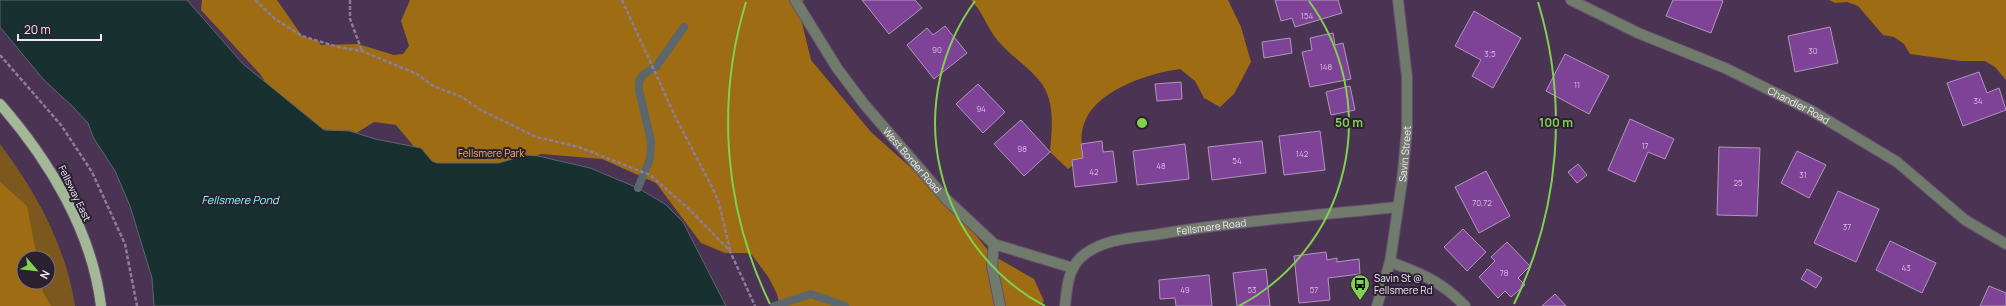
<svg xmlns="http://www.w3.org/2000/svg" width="2006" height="306" font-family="Manrope,sans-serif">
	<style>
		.green { fill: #7c581f; fill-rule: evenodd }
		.forest { fill: #9d6c13 }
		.water { fill: #193030; stroke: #5b676d }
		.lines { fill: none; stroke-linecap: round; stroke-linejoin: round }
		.stream { stroke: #5b676d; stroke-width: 8 }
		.building { fill: #7e4296; stroke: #b197bc }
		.minor-casing { stroke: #65506e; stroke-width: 12 }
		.major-casing { stroke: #65506e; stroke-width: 12 }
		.path { stroke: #8f7c97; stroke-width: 2.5; stroke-dasharray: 4 2; stroke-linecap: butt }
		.minor { stroke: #717b6b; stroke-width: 10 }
		.major { stroke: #a2b897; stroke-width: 10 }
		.ring { fill: none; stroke: #81d050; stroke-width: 2 }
		.labels { text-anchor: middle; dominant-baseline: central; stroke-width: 4; stroke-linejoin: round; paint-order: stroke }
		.number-label { font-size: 8px; fill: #d6bde1 }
		.street-label { font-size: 10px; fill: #f4e6fa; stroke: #2a202f }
		.park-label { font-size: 10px; fill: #f6b550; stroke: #2a202f }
		.poi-label { font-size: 10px; fill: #f4e6fa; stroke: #2a202f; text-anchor: start }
		.water-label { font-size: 11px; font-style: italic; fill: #89f9f9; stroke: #2a202f }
		.centre { fill: #81d050; stroke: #2a202f; stroke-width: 2 }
		.ring-label { font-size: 12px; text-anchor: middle; font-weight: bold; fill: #81d050; stroke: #2a202f; stroke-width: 4; stroke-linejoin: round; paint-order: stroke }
	</style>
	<rect width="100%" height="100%" fill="#4a3353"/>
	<!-- green -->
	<path class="green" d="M0 144C36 192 66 246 75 306H0ZM24 258H48V282H24Z"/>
	<!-- forest -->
	<path class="forest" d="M202 0H277L302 36 318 41 321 45 358 44 394 55 403 54 409 46 401 21 410 0H804L798 6 811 60 871 132 946 199 992 255 1034 279 1044 301 1040 306H780L777 294 769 278 752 255 747 253H725L701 243 656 183 602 159 541 154 499 171 449 172 421 155 396 125 374 122 353 135 308 126 279 103 260 74 201 10Z
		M971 0H1228L1241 27 1251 62 1234 94 1220 107 1204 98 1195 81 1180 69C1150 73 1100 89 1086 119 1080 131 1081 145 1083 158L1068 169 1050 152C1052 127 1056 99 1038 79 1026 65 1010 55 998 41 987 28 983 12 971 0Z
		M1829 0H2006V80L1995 67 1985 61H1961L1910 54 1904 44 1894 37 1883 35 1858 6 1847 2 1835 3Z
		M0 182 27 206 37 258H24V282H41L43 292 51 306H0Z"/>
	<!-- water -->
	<path class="water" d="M0 0H187L243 64 324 130 350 131 375 139 421 148 432 161 437 163H499L525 155 538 156 590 168 638 188 665 204 683 222 726 306H154L152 278 130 206 115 171 93 137 88 123 73 107 43 79 0 27Z"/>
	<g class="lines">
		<!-- stream -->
		<path class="stream" d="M638 188 650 159 651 141 639 90V82L642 76 650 70 656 67 684 27
			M774 306 811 294 845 306"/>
	</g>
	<!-- building -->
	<path class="building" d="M862 0H915L922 8 889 34Z
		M1275 0H1338L1342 13 1295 27 1292 18 1281 21Z
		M1673 0H1721L1723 1 1711 33 1666 16Z
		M1474 11 1521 38 1493 88 1472 76 1481 60 1455 46Z
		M945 26 967 53 934 79 907 45 927 28 933 35Z
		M1830 27 1838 63 1795 72 1788 36Z
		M1333 33 1335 45 1343 43 1351 79 1310 87 1302 52 1312 50 1310 38Z
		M1290 38 1292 53 1264 58 1262 42Z
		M1565 54 1609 76 1589 114 1546 91Z
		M1979 72 1987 93 1999 88 2006 110 1963 126 1947 83Z
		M1181 82 1182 99 1157 101 1155 84Z
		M978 84 1005 112 983 133 956 104Z
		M1350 86 1355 110 1331 115 1326 92Z
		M1630 119 1674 139 1665 159 1648 152 1635 182 1608 170Z
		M1021 120 1050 152 1024 176 994 144Z
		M1320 131 1325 170 1284 175 1279 136Z
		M1102 141 1103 152 1113 151 1117 182 1075 187 1072 160 1083 158 1081 144Z
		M1262 141 1266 173 1212 180 1208 147Z
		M1185 144 1189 179 1137 185 1133 151Z
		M1719 147 1760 148 1757 216 1717 215Z
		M1797 151 1826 165 1809 198 1781 183Z
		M1578 164 1587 175 1577 183 1568 172Z
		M1486 171 1510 216 1479 233 1455 187Z
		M1838 191 1879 209 1856 262 1814 243Z
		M1463 229 1486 252 1467 271 1444 247Z
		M1890 241 1936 263 1922 293 1876 270Z
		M1507 242 1530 266 1518 278 1525 285 1511 297 1505 291 1498 298 1479 277 1495 261 1491 257Z
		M1326 252 1327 260 1337 258V262L1359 259 1360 274 1328 278 1330 300 1299 303 1294 256Z
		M1266 269 1270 306H1237L1233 273Z
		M1807 269 1822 278 1816 288 1801 279Z
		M1209 275 1212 306H1176L1175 298 1160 299 1159 280Z
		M1989 286 2006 293V306H1980Z
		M1555 294 1566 306H1542Z"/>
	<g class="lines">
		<defs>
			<g id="minor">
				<path id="s1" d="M795 0 837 68 864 104 946 199 994 244 1073 268"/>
				<path id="s2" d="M1571 0 1638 33 1725 68 1812 111 1897 162 1965 220 2006 244"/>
				<path d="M994 244 992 266 1000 306"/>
				<path d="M1390 262C1421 273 1442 282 1465 306"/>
				<path id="s3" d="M1065 306C1067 287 1068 266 1085 254 1106 238 1135 238 1160 234 1239 221 1319 215 1398 207"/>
				<path id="s4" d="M1377 306 1390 262 1402 181 1407 129V77L1398 0"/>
			</g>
			<path id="major" d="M0 104C49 160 92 231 101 306"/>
		</defs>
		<!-- minor casing -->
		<use href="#minor" class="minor-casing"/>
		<!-- major casing -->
		<use href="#major" class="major-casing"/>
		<!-- path -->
		<path class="path" d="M255 0 275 19 302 36 338 47 362 51 417 74 433 86 462 97 479 109 536 137 579 147 650 175 689 209 730 251 755 306
			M350 0V19L362 51
			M622 0 675 116 714 191 719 203 730 250
			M0 55 61 125 92 172 125 244 137 306"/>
		<!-- minor -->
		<use href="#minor" class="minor"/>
		<!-- major -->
		<use href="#major" class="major"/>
	</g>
	<!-- distance rings -->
	<g class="ring">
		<path d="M1045 306A207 207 0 0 1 975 1M1309 1A207 207 0 0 1 1239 306"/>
		<path d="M770 304A414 414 0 0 1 746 2M1538 2A414 414 0 0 1 1514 304"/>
	</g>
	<!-- icons -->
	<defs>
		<symbol id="bus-pin" viewBox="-11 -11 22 30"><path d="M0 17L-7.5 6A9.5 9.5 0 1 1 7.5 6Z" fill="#81d050" stroke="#2a202f"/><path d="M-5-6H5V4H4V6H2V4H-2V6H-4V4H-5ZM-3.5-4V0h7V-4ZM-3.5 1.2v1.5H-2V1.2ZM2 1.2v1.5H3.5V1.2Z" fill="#111"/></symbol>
	</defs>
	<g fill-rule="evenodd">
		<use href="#bus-pin" x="1349" y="273" width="22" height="30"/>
	</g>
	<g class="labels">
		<!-- number labels -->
		<g class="number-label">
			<text x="1307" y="15">154</text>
			<text x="937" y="49">90</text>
			<text x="1813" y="50">30</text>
			<text x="1490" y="53">3;5</text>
			<text x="1326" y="66">148</text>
			<text x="1577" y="84">11</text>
			<text x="1978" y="100">34</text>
			<text x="981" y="108">94</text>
			<text x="1645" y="145">17</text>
			<text x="1022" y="148">98</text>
			<text x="1302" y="153">142</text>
			<text x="1237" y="160">54</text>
			<text x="1161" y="165">48</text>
			<text x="1094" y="171">42</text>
			<text x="1803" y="174">31</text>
			<text x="1738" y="182">25</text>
			<text x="1482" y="202">70,72</text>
			<text x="1847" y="226">37</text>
			<text x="1906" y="267">43</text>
			<text x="1504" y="272">78</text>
			<text x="1185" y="289">49</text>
			<text x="1252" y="289">53</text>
			<text x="1314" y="289">57</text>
		</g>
		<!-- street labels -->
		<g class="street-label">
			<text stroke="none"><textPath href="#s2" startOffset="251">Chandler Road</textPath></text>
			<text stroke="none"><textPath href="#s4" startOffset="155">Savin Street</textPath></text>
			<text stroke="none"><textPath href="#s1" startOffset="199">West Border Road</textPath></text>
			<text transform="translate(75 193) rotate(64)">Fellsway East</text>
			<text stroke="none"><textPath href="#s3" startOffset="188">Fellsmere Road</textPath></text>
		</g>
		<!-- park labels -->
		<g class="park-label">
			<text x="491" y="153">Fellsmere Park</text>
		</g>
		<!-- poi labels -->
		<g class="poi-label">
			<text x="1374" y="278">Savin St @<tspan x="1374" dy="12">Fellsmere Rd</tspan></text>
		</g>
		<!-- water labels -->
		<g class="water-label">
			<text x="240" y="199">Fellsmere Pond</text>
		</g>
	</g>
	<circle cx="1142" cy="123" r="6" class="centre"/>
	<g class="ring-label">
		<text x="1349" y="127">50 m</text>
		<text x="1556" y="127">100 m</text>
	</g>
	<!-- north arrow -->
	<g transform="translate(36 270) rotate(118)"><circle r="19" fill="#2a202f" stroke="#7b6f80"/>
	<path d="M0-3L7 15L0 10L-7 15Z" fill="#81d050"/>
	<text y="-6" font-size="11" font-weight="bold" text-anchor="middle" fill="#f4e6fa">N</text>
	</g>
	<!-- scale -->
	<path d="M18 34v6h83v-6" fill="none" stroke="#f4e6fa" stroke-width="2"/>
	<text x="24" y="34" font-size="12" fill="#f4e6fa" stroke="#2a202f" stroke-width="3" paint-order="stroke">20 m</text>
</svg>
